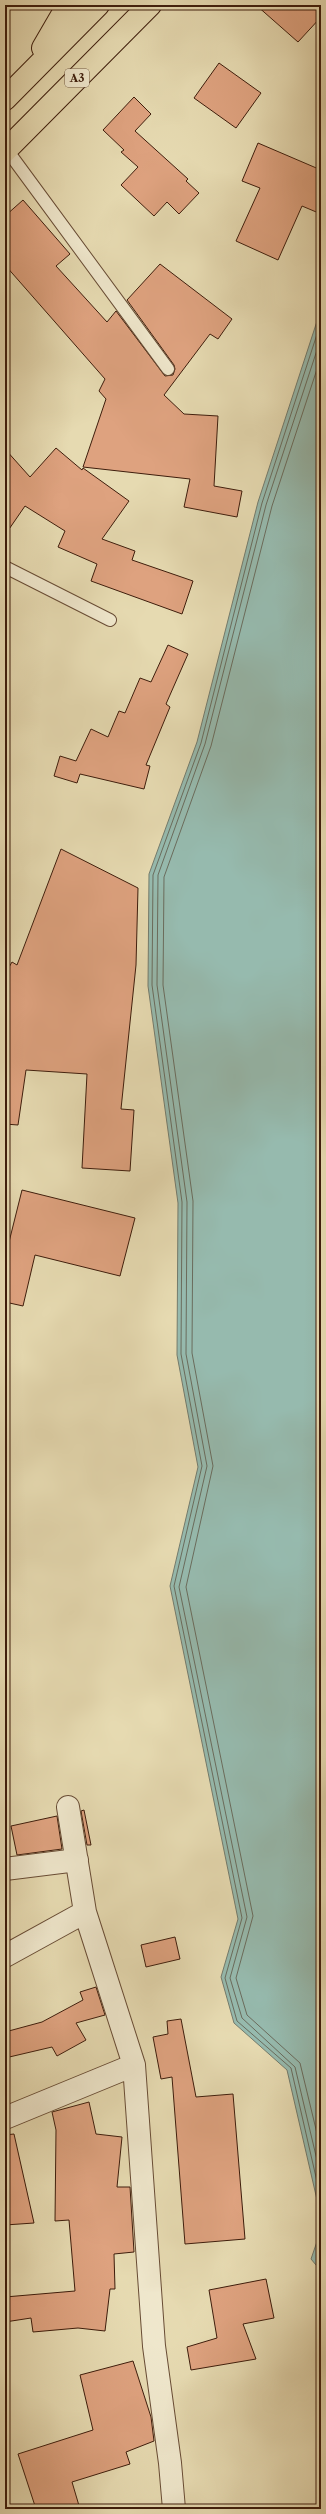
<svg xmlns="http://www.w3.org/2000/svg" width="326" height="2514" font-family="'Libre Caslon Text',serif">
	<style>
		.water { fill: #96baae; stroke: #737b6d }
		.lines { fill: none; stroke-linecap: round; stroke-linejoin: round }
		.shore { stroke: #6a6c5d; stroke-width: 1 }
		.building { fill: #dea27f; stroke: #3e1d0c }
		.service-casing { stroke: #684c35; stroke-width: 14 }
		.minor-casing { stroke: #684c35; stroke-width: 24 }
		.trunk-casing { stroke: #3e1d0c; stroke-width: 24 }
		.service { stroke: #efe7cc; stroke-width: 12 }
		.minor { stroke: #efe7cc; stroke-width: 22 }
		.trunk { stroke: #e6dab1; stroke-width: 22 }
		.labels { text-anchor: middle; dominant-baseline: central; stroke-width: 4; stroke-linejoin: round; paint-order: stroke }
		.shield { fill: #efe7cc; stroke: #735a46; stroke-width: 1 }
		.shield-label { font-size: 11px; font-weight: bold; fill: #3e1d0c }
	</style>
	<rect width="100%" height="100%" fill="#e6dab1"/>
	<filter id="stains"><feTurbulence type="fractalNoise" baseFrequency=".005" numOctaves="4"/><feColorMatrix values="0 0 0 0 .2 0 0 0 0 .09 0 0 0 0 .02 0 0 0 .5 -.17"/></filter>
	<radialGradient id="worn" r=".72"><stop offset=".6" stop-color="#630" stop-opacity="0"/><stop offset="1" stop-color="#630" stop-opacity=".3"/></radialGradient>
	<!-- water -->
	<path class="water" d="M321 309V2217L287 2070 234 2023 221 1977 238 1919 170 1586 198 1467 177 1355 178 1203 148 986 149 874 197 742 258 502Z
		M321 2230V2271L311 2259Z"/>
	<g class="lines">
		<!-- shore -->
		<path class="shore" d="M321 322 262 503 201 743 153 875 152 985 182 1202 181 1354 202 1466 174 1586 242 1918 225 1978 237 2021 291 2068 321 2199
			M321 338 266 505 205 744 158 875 157 985 187 1202 186 1354 207 1466 179 1587 247 1917 230 1978 242 2018 295 2067 321 2177
			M321 357 272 506 211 746 164 877 163 985 193 1201 192 1353 213 1466 186 1587 253 1916 236 1978 247 2015 300 2063 321 2150"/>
	</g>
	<!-- building -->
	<path class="building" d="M256 5H321V17L298 42Z
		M219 63 261 93 236 128 194 98Z
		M134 97 151 114 135 131 188 179 186 181 199 193 179 214 167 202 154 216 121 185 138 167 121 152 124 150 103 130Z
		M258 143 321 170V214L302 206 278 260 236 241 260 188 242 181Z
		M23 200 70 254 56 266 107 322 116 311 165 376 173 375 175 369 174 365 127 300 160 264 232 319 218 339 210 334 164 395 184 414 218 416 214 486 242 491 237 517 184 507 190 479 83 467 106 399 99 391 105 379 5 265V216Z
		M56 448 82 470 83 468 129 501 102 539 135 551 132 560 193 581 182 614 91 581 97 564 58 547 65 531 25 506 5 535V449L30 477Z
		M168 645 188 654 166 704 170 707 146 765 150 766 144 789 80 774 77 783 54 776 60 756 76 761 91 729 108 737 119 711 125 713 140 678 151 682Z
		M61 849 138 888 136 965 121 1109 134 1110 130 1171 82 1168 87 1074 26 1070 18 1125 5 1124V974L12 962 17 965Z
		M22 1190 135 1218 120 1276 35 1255 23 1306 5 1302V1258Z
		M84 1810 91 1845H87L81 1811Z
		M57 1816 62 1849 17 1855 11 1826Z
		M175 1937 180 1959 146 1967 141 1945Z
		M96 1987 105 2015 76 2023 86 2040 57 2056 52 2047 5 2058V2032L42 2022 83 2000 80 1992Z
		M181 2019 196 2097 233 2094 245 2239 185 2244 172 2077 161 2079 153 2037 168 2034 167 2021Z
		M89 2102 96 2134 122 2137 117 2187H130L134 2252 114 2254 115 2289H110L105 2331 78 2328 33 2332 31 2318 5 2322V2297L75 2291 69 2220 55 2221 56 2130 52 2112Z
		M14 2134 34 2223 5 2225V2135Z
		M266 2279 274 2318 243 2324 256 2359 191 2370 187 2347 217 2338 209 2290Z
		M133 2361 151 2417 154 2441 126 2452 130 2464 72 2482 80 2509H36L18 2454 93 2430 80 2375Z"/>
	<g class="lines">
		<defs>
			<path id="service" d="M7 150 168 369
				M5 567 110 620"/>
			<path id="minor" d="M68 1807 85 1912 134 2065 154 2346 170 2463 174 2509
				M5 1869 77 1860
				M5 1956 85 1912
				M5 2118 134 2065"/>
			<path id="trunk" d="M43 48 68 5
				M5 99 98 5
				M5 151 150 5"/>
		</defs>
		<!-- service casing -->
		<use href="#service" class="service-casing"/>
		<!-- minor casing -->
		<use href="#minor" class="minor-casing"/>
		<!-- trunk casing -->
		<use href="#trunk" class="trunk-casing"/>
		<!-- service -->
		<use href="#service" class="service"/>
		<!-- minor -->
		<use href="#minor" class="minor"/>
		<!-- trunk -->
		<use href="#trunk" class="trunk"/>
	</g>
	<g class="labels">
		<!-- shield labels -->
		<rect class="shield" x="65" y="69" width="24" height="18" rx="3"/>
		<g class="shield-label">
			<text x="77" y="78">A3</text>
		</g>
	</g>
	<!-- margin -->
	<rect width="326" height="2514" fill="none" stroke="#e6dab1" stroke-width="20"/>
	<rect x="6" y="6" width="314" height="2502" fill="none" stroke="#3e1d0c" stroke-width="2"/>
	<rect x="10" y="10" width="306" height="2494" fill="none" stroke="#3e1d0c"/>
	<rect width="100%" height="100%" filter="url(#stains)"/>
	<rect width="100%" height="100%" fill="url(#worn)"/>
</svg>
